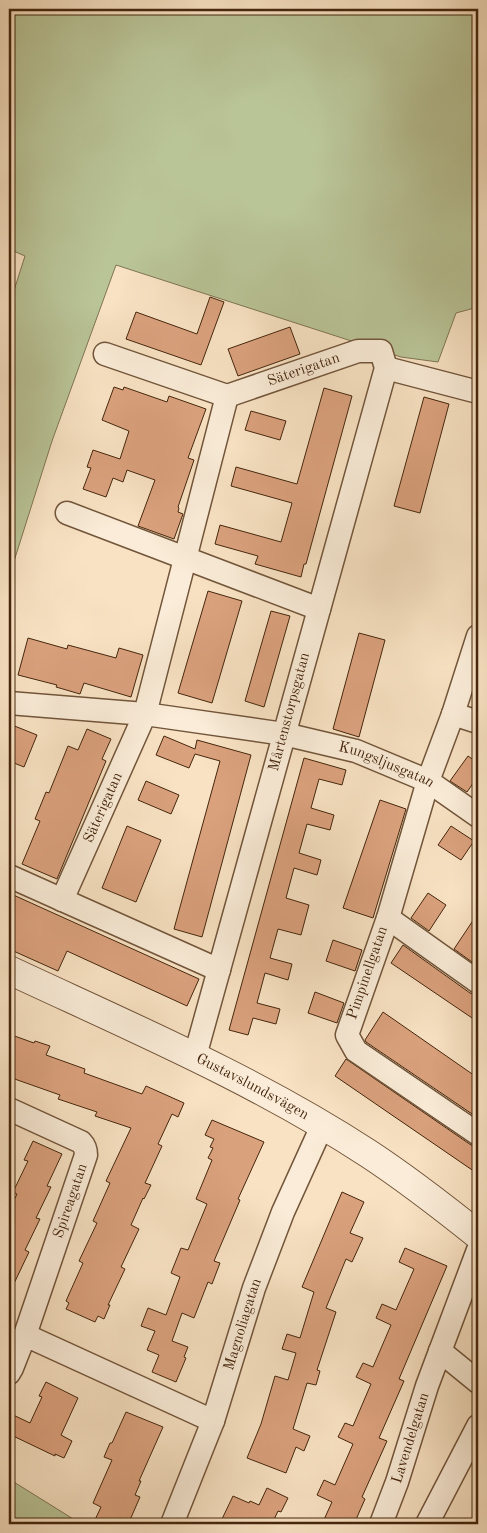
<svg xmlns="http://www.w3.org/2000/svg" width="487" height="1533" font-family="'Old Standard TT',serif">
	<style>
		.green { fill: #b9c497; stroke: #7f7552 }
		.building { fill: #daa17d; stroke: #45260d }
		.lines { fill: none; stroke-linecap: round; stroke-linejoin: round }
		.minor-casing { stroke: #72553a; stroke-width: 25 }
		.tertiary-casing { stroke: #72553a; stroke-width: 30 }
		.minor { stroke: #faecd8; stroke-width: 22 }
		.tertiary { stroke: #faecd8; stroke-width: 28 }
		.labels { text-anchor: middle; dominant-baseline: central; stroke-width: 5; stroke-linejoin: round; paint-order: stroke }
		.street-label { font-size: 15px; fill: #45260d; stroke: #faecd8 }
	</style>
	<rect width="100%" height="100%" fill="#f8e2c3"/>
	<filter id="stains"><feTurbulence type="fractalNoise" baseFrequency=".004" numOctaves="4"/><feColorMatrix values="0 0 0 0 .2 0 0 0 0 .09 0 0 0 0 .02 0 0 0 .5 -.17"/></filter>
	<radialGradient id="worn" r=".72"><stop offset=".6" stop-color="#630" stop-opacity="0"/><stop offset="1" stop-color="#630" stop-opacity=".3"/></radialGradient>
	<!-- green -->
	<path class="green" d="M9 9H478V307L456 313 438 362 401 357 116 265 52 441 9 577V306L25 256 9 249Z
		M9 1479 78 1522 83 1524H9Z"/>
	<!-- building -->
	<path class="building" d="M210 297 224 302 201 365 126 339 136 312 197 334Z
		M290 327 300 354 238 376 228 349Z
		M114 387 123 390 124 387 167 402 169 396 206 409 188 458 194 460 178 507 179 508 178 512 183 514 174 539 138 526 155 480 127 470 123 482 113 478 106 497 83 489 91 468 87 467 93 450 120 459 129 431 102 420Z
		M324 388 352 396 306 564H304L301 577 255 564 258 556 215 544 220 525 281 542 292 503 231 486 236 467 297 484Z
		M424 397 449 404 420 513 394 506Z
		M251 411 286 421 280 440 245 430Z
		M208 591 242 601 212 703 178 693Z
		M271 611 290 616 264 707 245 701Z
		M359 633 385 640 359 737 333 729Z
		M28 638 67 649 68 645 116 658 119 648 143 655 131 697 84 683 80 694 56 687 57 685 18 675Z
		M12 725 37 735 24 767 9 761V732Z
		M87 729 111 739 102 759 106 761 57 879 22 864 40 821 35 819 46 792 49 793 68 746 78 750Z
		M164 736 195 749 197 740 251 755 202 937 174 929 220 761 195 754 189 768 156 755Z
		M468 756 478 763V776L467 792 450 781Z
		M304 758 346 770 342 785 319 779 311 808 334 815 330 830 307 824 299 853 321 860 317 875 294 868 286 898 309 905 301 935 278 929 270 958 292 964 288 980 265 973 257 1003 280 1009 276 1024 253 1018 248 1035 229 1030Z
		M146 781 179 795 171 814 138 800Z
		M380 800 406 809 373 918 343 908Z
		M127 826 161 840 136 902 102 888Z
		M451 826 474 841 461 860 438 845Z
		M9 893 199 979 187 1006 67 951 58 971 9 949Z
		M428 893 446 905 429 931 411 918Z
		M478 913V952L472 962 454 949Z
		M333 940 362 950 355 971 326 961Z
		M403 945 470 993 478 995V1022L391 963Z
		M315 992 344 1003 337 1023 308 1013Z
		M383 1012 478 1078V1118L366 1042 365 1040Z
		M9 1034 34 1043 35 1041 50 1046 46 1055 85 1069 84 1073 142 1094 146 1086 184 1103 178 1117 172 1114 158 1144 162 1146 145 1183 151 1185 144 1199 143 1198 131 1225 139 1229 121 1267 125 1269 108 1305H110L104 1319 98 1316 95 1322 66 1309 69 1303 66 1301 83 1263 79 1261 97 1223 93 1221 110 1183 106 1181 131 1128 95 1116 97 1112 58 1099 60 1095 9 1077Z
		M346 1059 471 1145 478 1147V1174L335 1076Z
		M212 1120 264 1142 238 1199 240 1200 214 1261 220 1263 212 1284 208 1282 194 1318 182 1313 172 1341 188 1347 184 1357 186 1358 176 1382 152 1372 159 1355 147 1350 155 1331 141 1326 148 1308 166 1315 180 1277 171 1273 181 1248 188 1250 207 1204 196 1199 212 1160 208 1158 213 1148 210 1147 214 1139 205 1135Z
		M33 1141 62 1154 47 1186 51 1187 36 1218 40 1219 25 1250 29 1252 9 1294V1211L17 1194 13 1192 28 1161 24 1160Z
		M342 1192 364 1202 350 1233 363 1238 352 1262 346 1259 326 1308 336 1312 317 1370 320 1371 316 1385 307 1383 293 1429 310 1436 304 1451 296 1447 286 1473 247 1458 261 1424 275 1376 288 1380 296 1353 282 1349 287 1334 300 1338 314 1292 302 1287Z
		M405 1248 447 1266 399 1379 404 1381 379 1438 387 1441 362 1497 365 1499 354 1524H322L332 1502 317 1495 324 1480 335 1485 353 1444 338 1437 345 1423 353 1426 371 1384 356 1377 363 1363 373 1367 391 1325 376 1318 382 1304 396 1310 414 1269 399 1262Z
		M46 1382 78 1398 61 1435 72 1441 64 1458 55 1454V1456L9 1434V1413L30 1423 42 1397 39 1396Z
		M126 1412 163 1427 139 1481H141L135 1495 140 1497 130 1520 127 1518 124 1524H93L101 1507 93 1503 112 1460 104 1457 110 1443H112Z
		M267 1488 288 1498 281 1512 278 1511 272 1524H234L222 1519 233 1496 249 1503 250 1501 259 1505Z"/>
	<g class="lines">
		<defs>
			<g id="minor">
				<path id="s1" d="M105 354 227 396 358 351H381L386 368 195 1056"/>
				<path d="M386 368 478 392"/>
				<path d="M67 513 319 609"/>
				<path d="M478 636 453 714 428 781 388 918 347 1035 356 1051 478 1134"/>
				<path id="s2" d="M9 703 145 714 284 734 356 751 428 781 478 816"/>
				<path d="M453 714 478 722"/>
				<path d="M9 876 219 970"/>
				<path id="s3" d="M62 900 145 714 227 396"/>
				<path d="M388 918 478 982"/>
				<path d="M9 1109 81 1142C85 1146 86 1150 86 1155L25 1335"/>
				<path d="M440 1351 478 1382"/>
				<path d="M9 1373 12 1368 25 1335 213 1421"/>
				<path id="s4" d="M172 1524 213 1421 254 1288 283 1212 322 1126"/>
				<path id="s5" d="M381 1524 397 1482 427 1386 478 1250"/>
				<path d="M427 1524 478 1426"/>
			</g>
			<g id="tertiary">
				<path id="s6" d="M9 970C131 1027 256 1080 369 1154 407 1179 443 1207 478 1235"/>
			</g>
		</defs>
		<!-- minor casing -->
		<use href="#minor" class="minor-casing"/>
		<!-- tertiary casing -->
		<use href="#tertiary" class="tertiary-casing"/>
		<!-- minor -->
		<use href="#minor" class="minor"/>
		<!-- tertiary -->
		<use href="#tertiary" class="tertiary"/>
	</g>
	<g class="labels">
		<!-- street labels -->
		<g class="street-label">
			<text stroke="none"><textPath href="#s1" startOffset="210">Säterigatan</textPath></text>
			<text transform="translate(290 712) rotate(-75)">Mårtenstorpsgatan</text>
			<text stroke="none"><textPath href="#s2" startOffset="384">Kungsljusgatan</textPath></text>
			<text stroke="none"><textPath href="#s3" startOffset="101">Säterigatan</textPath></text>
			<text transform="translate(368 973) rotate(-71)">Pimpinellgatan</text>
			<text stroke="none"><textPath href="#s6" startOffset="270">Gustavslundsvägen</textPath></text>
			<text transform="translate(71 1201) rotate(-71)">Spireagatan</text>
			<text stroke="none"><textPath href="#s4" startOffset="212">Magnoliagatan</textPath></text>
			<text stroke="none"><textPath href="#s5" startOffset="91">Lavendelgatan</textPath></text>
		</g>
	</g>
	<!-- margin -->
	<rect width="487" height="1533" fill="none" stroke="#f8e2c3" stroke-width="30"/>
	<rect x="10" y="10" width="467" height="1513" fill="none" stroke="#45260d" stroke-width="2.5"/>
	<rect x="15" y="15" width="457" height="1503" fill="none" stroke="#45260d"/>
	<rect width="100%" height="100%" filter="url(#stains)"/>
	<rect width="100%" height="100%" fill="url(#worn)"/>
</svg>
